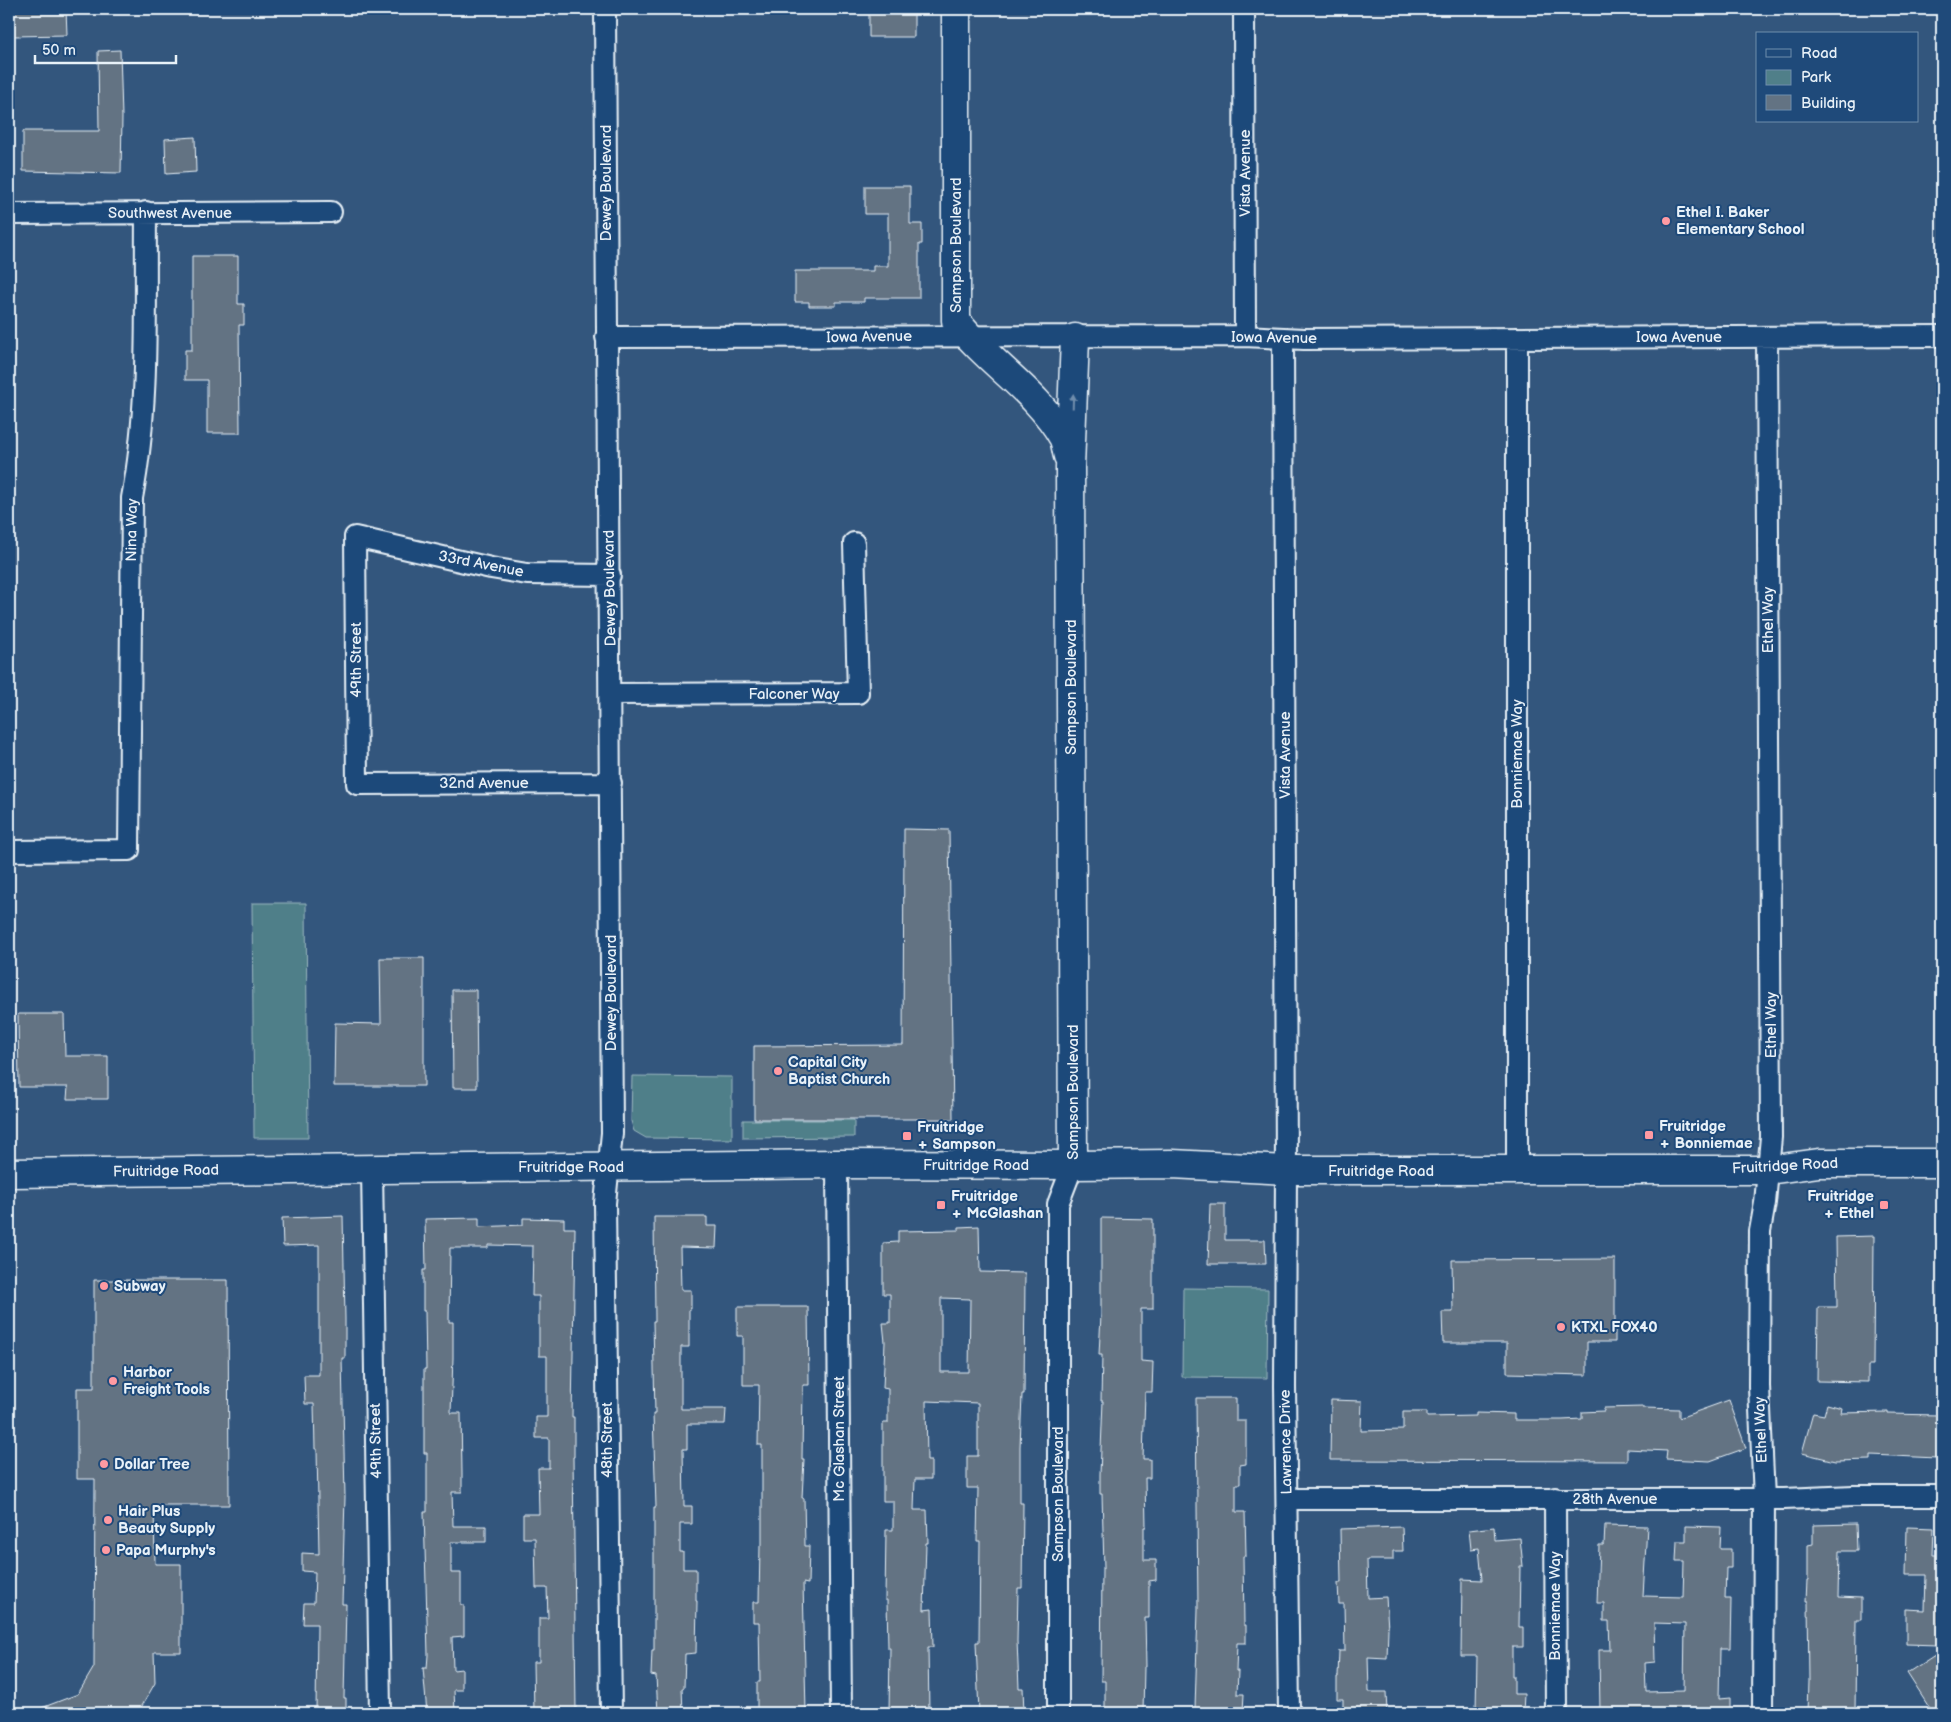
<svg xmlns="http://www.w3.org/2000/svg" width="1951" height="1722" font-family="'Balsamiq Sans',sans-serif">
	<style>
		.green { fill: #507f89; stroke: #9cb8c0 }
		.building { fill: #637383; stroke: #e8f1f8; fill-rule: evenodd }
		.lines { fill: none; stroke-linecap: round; stroke-linejoin: round }
		.street-casing { stroke: #e8f1f8; stroke-width: 24 }
		.secondary-casing { stroke: #e8f1f8; stroke-width: 31 }
		.street { stroke: #1f4a7a; stroke-width: 20 }
		.secondary { stroke: #1f4a7a; stroke-width: 28 }
		.oneway { fill: #6f8dac }
		.poi-dot { fill: #ff9aa2; stroke: #1f4a7a; stroke-width: 2 }
		.labels { text-anchor: middle; dominant-baseline: central; stroke-width: 4; stroke-linejoin: round; paint-order: stroke }
		.street-label { font-size: 15px; fill: #e8f1f8; stroke: #1f4a7a }
		.poi-label { font-size: 15px; font-weight: bold; fill: #e8f1f8; stroke: #1f4a7a; text-anchor: start }
	</style>
	<rect width="100%" height="100%" fill="#33567d"/>
	<filter id="ink" filterUnits="userSpaceOnUse"><feTurbulence type="fractalNoise" baseFrequency=".02" numOctaves="2"/><feDisplacementMap in="SourceGraphic" scale="10" xChannelSelector="R" yChannelSelector="G"/><feConvolveMatrix kernelMatrix="1 2 1 2 8 2 1 2 1" color-interpolation-filters="sRGB"/></filter>
	<g filter="url(#ink)">
		<!-- green -->
		<path class="green" d="M252 903H306L308 1138H254Z
			M632 1076 732 1077V1139L646 1138 634 1131 631 1121Z
			M743 1120H854V1137L743 1138Z
			M1183 1288 1268 1289 1267 1378 1182 1377Z"/>
		<!-- building -->
		<path class="building" d="M66 9 67 35 14 36 13 10Z
			M869 12H914V37H869Z
			M120 50 122 117 121 173 23 171V131H99L98 51Z
			M195 137 196 172 166 174 165 139Z
			M865 186H910V224H922V244H919V298H864V302H836V306H809V302H795V271H873V266H888V214H865Z
			M192 256H238V304H244V325H239L240 433H207V380H185V350H192Z
			M904 829 949 830 953 1119H754V1046L903 1045Z
			M380 958H424V1086H334L335 1023 381 1024Z
			M452 990H476L477 1088H453Z
			M18 1014H64L65 1056H108V1099H67L68 1087H19Z
			M1210 1204H1225V1240H1265L1266 1264H1208Z
			M343 1216 345 1319V1358H342L345 1497 342 1604H346L344 1698H346V1713H316L317 1624H303L304 1603H314L315 1572 302 1571V1553L319 1554 317 1449H315L314 1404H305L304 1375H319V1245L283 1246 282 1218Z
			M654 1217H707V1226H717L716 1248 680 1247 681 1290H691V1309H689V1347H681V1409H726L725 1424H687V1449H683L684 1506H692V1524H680V1552H683V1569H696V1601H697L696 1653 685 1654 684 1688H682L683 1713H658L656 1676 651 1675 652 1650H654V1507H656L653 1414H655L653 1321H655Z
			M479 1218V1227L523 1225V1218L564 1219V1228H575L572 1417H574V1457H573L576 1713H534L533 1662H539V1618H548L547 1588H536L535 1538H523V1514H539L538 1468H549V1438H536V1417H547V1356H539V1296H532L533 1246 488 1245V1248H450L449 1322H453V1358L451 1413H461L462 1473V1492H452L453 1526H486V1542H451V1573H461V1605H464V1636L452 1637 453 1670 462 1669V1690H454L455 1713H427L423 1668H427L428 1655 424 1512H427V1453H424V1369H426L425 1311H423V1270H426L425 1219Z
			M1101 1218 1153 1219V1309H1141V1361L1153 1362 1152 1392H1145L1143 1459H1150V1478H1145L1146 1527H1144V1560H1156V1580L1149 1581V1618H1145L1146 1667H1144L1143 1713H1105V1681H1101L1102 1568H1104L1102 1494H1100V1474L1103 1401H1101L1102 1355H1099L1101 1314Z
			M979 1226 980 1272 1025 1273 1024 1394H1022L1020 1447V1503H1023L1022 1588H1018L1017 1641 1019 1688H1023L1024 1713H979L976 1642H979L980 1541H977L978 1488H967V1456H978V1403L926 1401 927 1461H931V1479H915L914 1510H927L928 1543H926L924 1610 932 1609 933 1647H928L929 1713H889L890 1648H888L887 1600H885L886 1530H893V1501H883V1423H888V1389L883 1388 885 1342 883 1323H890V1294H883V1243L898 1242V1231L959 1230V1227ZM941 1298 970 1299 969 1372H941Z
			M1874 1236 1873 1366H1868V1382L1817 1381 1818 1307H1837L1836 1237Z
			M1615 1259V1342H1587V1375L1507 1373V1343H1443L1442 1312H1453L1452 1260Z
			M94 1280H228L229 1505H154L155 1564H181V1652H154L155 1683 138 1713H31V1712L78 1694 94 1667 95 1479H77V1388H94Z
			M737 1307H808L809 1385H803L802 1459H804L802 1498H804L805 1546H809L808 1584 803 1583 806 1713H757V1682H760L759 1622H753V1602H759L760 1545H762V1445H758L759 1385H743V1336H737Z
			M1196 1398H1236V1421H1246V1464L1240 1465V1484H1236V1512H1245L1246 1556H1243L1244 1625H1246V1643H1237L1236 1671H1238L1237 1694H1244L1243 1711 1195 1709 1198 1610Z
			M1331 1400 1362 1401 1361 1431 1403 1430V1412H1427V1417L1476 1416V1413L1514 1414V1420H1562L1582 1419V1412L1604 1411V1408L1643 1407V1408L1679 1409V1418L1729 1400 1746 1448 1710 1461 1666 1459 1667 1451 1627 1449V1461L1330 1460Z
			M1827 1404 1842 1408 1841 1413 1888 1412V1414L1938 1415 1937 1458 1871 1455V1460L1835 1461 1802 1453 1813 1413 1824 1415Z
			M1856 1524 1857 1551H1839L1838 1597 1861 1598V1620H1856L1855 1713H1808L1809 1681 1808 1601H1806L1807 1580H1808V1545L1813 1544V1525Z
			M1605 1525 1647 1526 1643 1596 1683 1597 1684 1561H1676L1677 1541H1686V1526L1721 1527 1720 1549H1731V1568H1726L1725 1599H1731L1730 1648H1720L1719 1699 1730 1698V1713H1600L1599 1650H1610L1609 1621H1604V1603H1597L1599 1545H1604ZM1654 1623 1685 1624 1684 1691 1646 1692 1645 1663 1655 1662Z
			M1402 1527 1403 1551H1393V1560H1367L1368 1598 1386 1597 1388 1629 1387 1658 1368 1657 1369 1692H1386L1387 1713H1343V1699H1337V1677H1338L1339 1651H1345L1344 1604H1339L1338 1583H1341L1340 1529Z
			M1494 1527 1495 1540 1520 1538 1523 1566H1520L1519 1627H1523V1647H1512V1676H1514V1694H1524L1523 1713H1499V1711H1476L1477 1656H1461L1462 1579 1482 1580 1479 1548 1471 1549 1469 1530Z
			M1907 1527 1934 1528 1933 1555H1942V1622H1939L1938 1645 1906 1644V1609L1925 1610 1926 1575H1906Z
			M1938 1653V1663L1942 1661V1705L1932 1712 1907 1673Z"/>
		<g class="lines">
			<defs>
				<path id="street" d="M605 9 612 1133 605 1203 611 1713
					M1244 9 1245 336
					M9 214 331 212
					M606 337 1245 336 1304 339 1942 336
					M1517 338V1171
					M1283 339 1286 1170 1285 1387 1289 1713
					M610 575 527 574 491 568 355 537 357 784 611 783
					M611 694 858 693 854 543
					M9 851 129 850 132 498C150 404 145 307 146 212
					M837 1164 841 1713
					M372 1168 380 1713
					M1555 1498 1556 1713
					M1287 1499H1784L1854 1496H1942
					M1058 1713V1204L1073 1165
					M1763 1713 1764 1499 1759 1386 1760 1231 1765 1203 1771 1137 1767 337"/>
				<path id="secondary" d="M956 9V321C988 363 1037 391 1063 437 1066 443 1066 450 1068 456
					M1073 1165 1070 467 1075 338
					M9 1173 837 1164 1073 1165 1172 1164 1286 1170H1767L1819 1163H1942"/>
			</defs>
			<!-- street casing -->
			<use href="#street" class="street-casing"/>
			<!-- secondary casing -->
			<use href="#secondary" class="secondary-casing"/>
			<!-- street -->
			<use href="#street" class="street"/>
			<!-- secondary -->
			<use href="#secondary" class="secondary"/>
		</g>
		<!-- one-way arrows -->
		<defs><path id="oneway-solid" d="M-6-.8H1V-3.2L6.5 0L1 3.2V.8H-6Z" transform="scale(1.25)"/></defs>
		<use class="oneway" href="#oneway-solid" transform="translate(1073 401) rotate(-88)"/>
	</g>
	<!-- markers -->
	<g class="poi-dot">
		<circle cx="1666" cy="221" r="5"/>
		<circle cx="778" cy="1071" r="5"/>
		<rect x="1644" y="1130" width="10" height="10" rx="2.5"/>
		<rect x="902" y="1131" width="10" height="10" rx="2.5"/>
		<rect x="936" y="1200" width="10" height="10" rx="2.5"/>
		<rect x="1879" y="1200" width="10" height="10" rx="2.5"/>
		<circle cx="104" cy="1286" r="5"/>
		<circle cx="1561" cy="1327" r="5"/>
		<circle cx="113" cy="1381" r="5"/>
		<circle cx="104" cy="1464" r="5"/>
		<circle cx="108" cy="1520" r="5"/>
		<circle cx="106" cy="1550" r="5"/>
	</g>
	<g class="labels">
		<!-- street labels -->
		<g class="street-label">
			<text transform="translate(1245 173) rotate(-90)">Vista Avenue</text>
			<text transform="translate(606 183) rotate(-90)">Dewey Boulevard</text>
			<text x="170" y="213">Southwest Avenue</text>
			<text transform="translate(956 245) rotate(-90)">Sampson Boulevard</text>
			<text transform="translate(869 337) rotate(-1)">Iowa Avenue</text>
			<text x="1679" y="337">Iowa Avenue</text>
			<text transform="translate(1274 338) rotate(1)">Iowa Avenue</text>
			<text transform="translate(132 530) rotate(-89)">Nina Way</text>
			<text transform="translate(481 564) rotate(11)">33rd Avenue</text>
			<text transform="translate(610 588) rotate(-91)">Dewey Boulevard</text>
			<text transform="translate(1768 620) rotate(-90)">Ethel Way</text>
			<text transform="translate(356 660) rotate(-90)">49th Street</text>
			<text transform="translate(1071 687) rotate(-90)">Sampson Boulevard</text>
			<text x="794" y="694">Falconer Way</text>
			<text transform="translate(1517 754) rotate(-90)">Bonniemae Way</text>
			<text transform="translate(1285 755) rotate(-90)">Vista Avenue</text>
			<text x="484" y="783">32nd Avenue</text>
			<text transform="translate(611 993) rotate(-90)">Dewey Boulevard</text>
			<text transform="translate(1771 1025) rotate(-90)">Ethel Way</text>
			<text transform="translate(1073 1092) rotate(-90)">Sampson Boulevard</text>
			<text x="976" y="1165">Fruitridge Road</text>
			<text transform="translate(1785 1166) rotate(-3)">Fruitridge Road</text>
			<text x="571" y="1167">Fruitridge Road</text>
			<text transform="translate(166 1171) rotate(-1)">Fruitridge Road</text>
			<text x="1381" y="1171">Fruitridge Road</text>
			<text transform="translate(1761 1430) rotate(-92)">Ethel Way</text>
			<text transform="translate(839 1439) rotate(-90)">Mc Glashan Street</text>
			<text transform="translate(607 1440) rotate(-90)">48th Street</text>
			<text transform="translate(376 1441) rotate(-91)">49th Street</text>
			<text transform="translate(1286 1442) rotate(-91)">Lawrence Drive</text>
			<text transform="translate(1058 1494) rotate(-90)">Sampson Boulevard</text>
			<text x="1615" y="1499">28th Avenue</text>
			<text transform="translate(1555 1606) rotate(-90)">Bonniemae Way</text>
		</g>
		<!-- poi labels -->
		<g class="poi-label">
			<text x="1676" y="212">Ethel I. Baker<tspan x="1676" dy="17">Elementary School</tspan></text>
			<text x="788" y="1062">Capital City<tspan x="788" dy="17">Baptist Church</tspan></text>
			<text x="1659" y="1126">Fruitridge<tspan x="1659" dy="17">+ Bonniemae</tspan></text>
			<text x="917" y="1127">Fruitridge<tspan x="917" dy="17">+ Sampson</tspan></text>
			<text x="951" y="1196">Fruitridge<tspan x="951" dy="17">+ McGlashan</tspan></text>
			<text x="1874" y="1196" text-anchor="end">Fruitridge<tspan x="1874" dy="17">+ Ethel</tspan></text>
			<text x="114" y="1286">Subway</text>
			<text x="1571" y="1327">KTXL FOX40</text>
			<text x="123" y="1372">Harbor<tspan x="123" dy="17">Freight Tools</tspan></text>
			<text x="114" y="1464">Dollar Tree</text>
			<text x="118" y="1511">Hair Plus<tspan x="118" dy="17">Beauty Supply</tspan></text>
			<text x="116" y="1550">Papa Murphy's</text>
		</g>
	</g>
	<!-- margin -->
	<rect width="1951" height="1722" fill="none" stroke="#1f4a7a" stroke-width="30"/>
	<rect x="15" y="15" width="1921" height="1692" fill="none" stroke="#e8f1f8" stroke-width="2" filter="url(#ink)"/>
	<!-- legend -->
	<rect x="1756" y="32" width="162" height="90" fill="#1f4a7a" stroke="#6f8dac"/>
	<rect x="1766" y="49" width="25" height="8" fill="#1f4a7a" stroke="#6f8dac"/>
	<text x="1801" y="58" font-size="15" fill="#e8f1f8">Road</text>
	<rect x="1766" y="70" width="25" height="15" fill="#507f89" stroke="#6f8dac"/>
	<text x="1801" y="82" font-size="15" fill="#e8f1f8">Park</text>
	<rect x="1766" y="95" width="25" height="15" fill="#637383" stroke="#6f8dac"/>
	<text x="1801" y="108" font-size="15" fill="#e8f1f8">Building</text>
	<!-- scale -->
	<path d="M35 55v8h141v-8" fill="none" stroke="#e8f1f8" stroke-width="2.5"/>
	<text x="42" y="55" font-size="15" fill="#e8f1f8" stroke="#1f4a7a" stroke-width="4" paint-order="stroke">50 m</text>
</svg>
